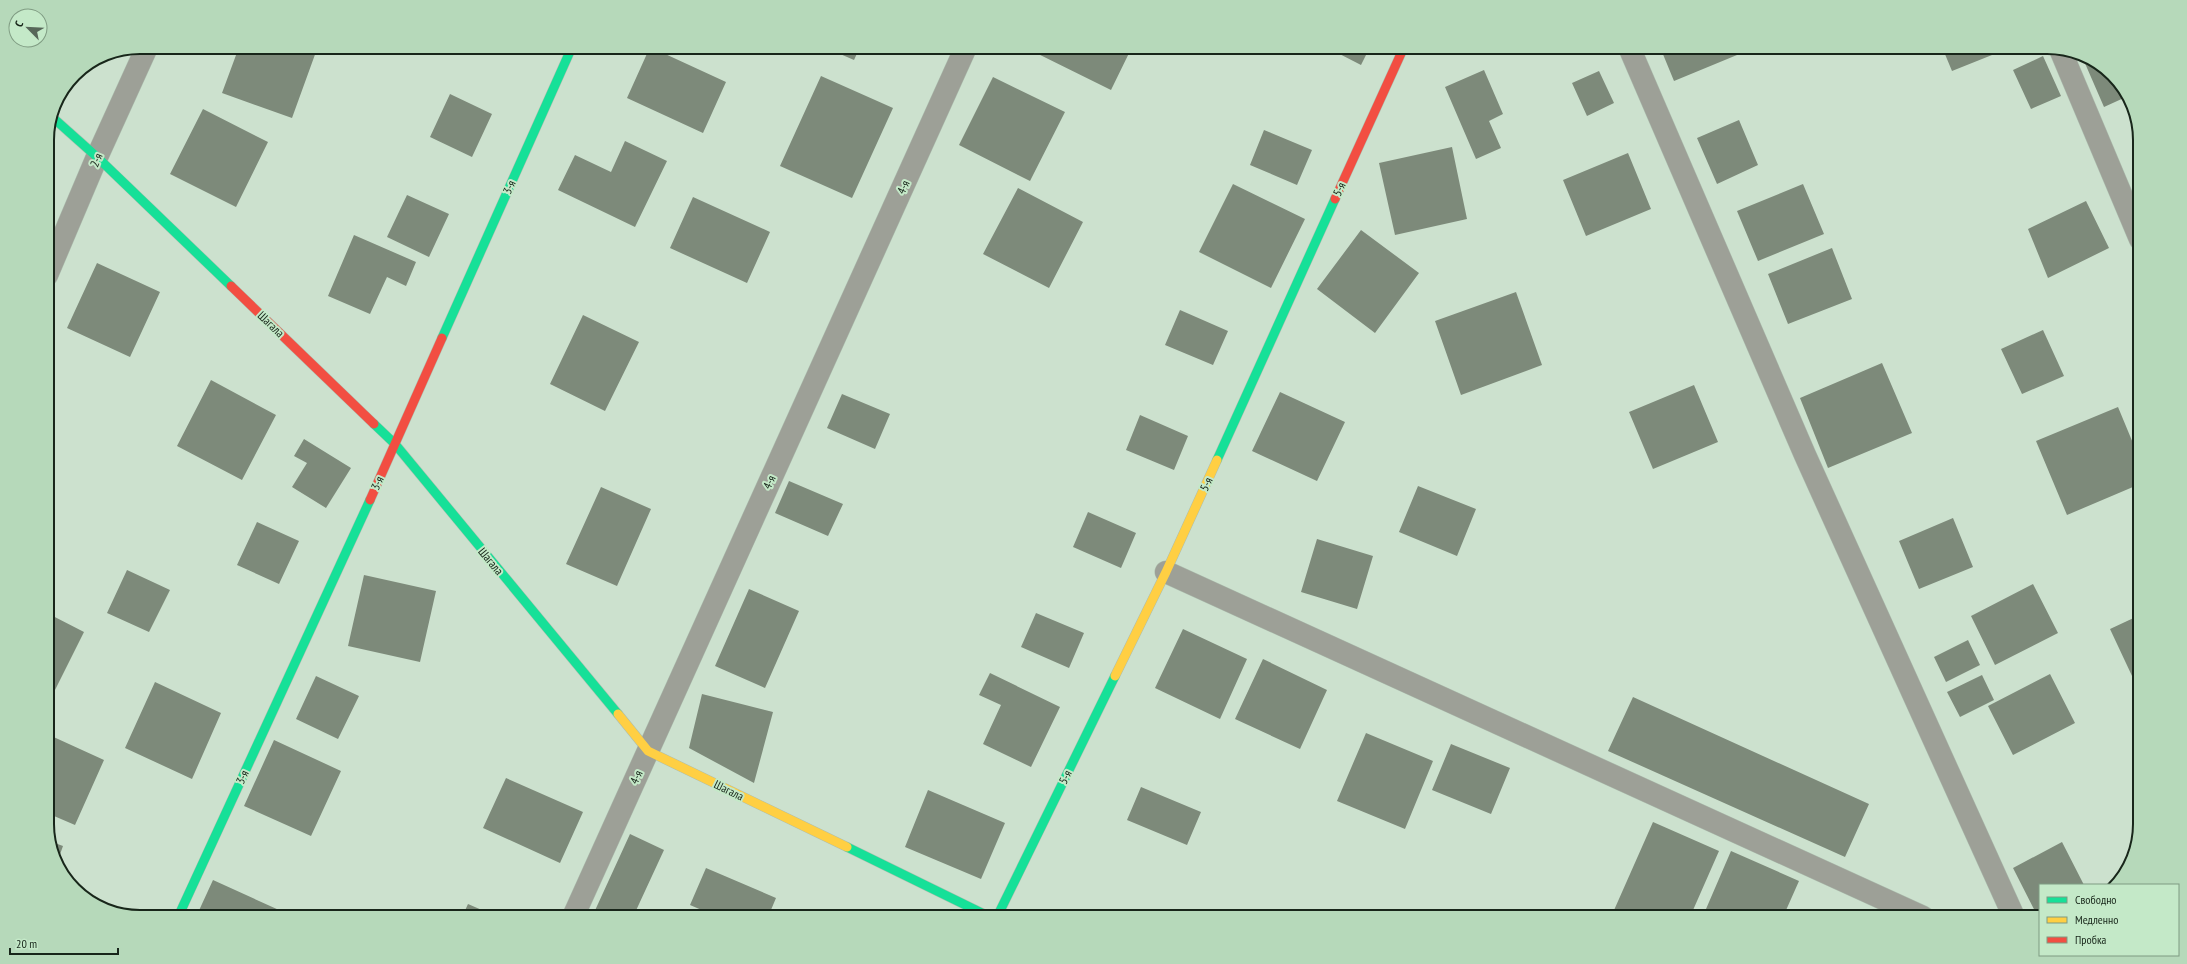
<svg xmlns="http://www.w3.org/2000/svg" width="2187" height="964" font-family="'PT Sans Narrow',sans-serif">
	<style>
		.building { fill: #7d8a7a }
		.lines { fill: none; stroke-linecap: round; stroke-linejoin: round }
		.street-casing { stroke: #adbeaf; stroke-width: 23 }
		.fast-casing { stroke: #adbeaf; stroke-width: 10 }
		.slow-casing { stroke: #adbeaf; stroke-width: 10 }
		.jam-casing { stroke: #adbeaf; stroke-width: 10 }
		.street { stroke: #9da097; stroke-width: 22 }
		.fast { stroke: #16e098; stroke-width: 9 }
		.slow { stroke: #ffcf43; stroke-width: 9 }
		.jam { stroke: #f24e42; stroke-width: 9 }
		.labels { text-anchor: middle; dominant-baseline: central; stroke-width: 4; stroke-linejoin: round; paint-order: stroke }
		.street-label { font-size: 12px; fill: #18261a; stroke: #c4e9c8 }
		.rim { fill: none; stroke: #18261a; stroke-width: 2 }
	</style>
	<rect width="100%" height="100%" fill="#cce1ce"/>
	<!-- building -->
	<path class="building" d="M239 47H310L317 49 292 118 222 93Z
		M650 47 726 82 703 133 627 98Z
		M824 47H860L854 60Z
		M1024 47H1132L1111 90Z
		M1326 47H1370L1361 65Z
		M1660 47H1734L1737 55 1674 81Z
		M1942 47H2012L1952 71Z
		M2043 56 2061 96 2031 109 2013 70Z
		M2089 59 2121 83 2126 97 2104 107 2084 61Z
		M1484 70 1503 114 1489 121 1501 148 1476 159 1445 87Z
		M1599 71 1614 103 1587 116 1572 83Z
		M821 76 893 108 852 198 780 166Z
		M993 77 1065 112 1030 181 959 145Z
		M450 94 492 114 472 157 430 137Z
		M203 109 268 142 236 207 170 174Z
		M1739 120 1758 165 1717 184 1697 138Z
		M1264 130 1312 150 1297 185 1250 165Z
		M625 141 667 161 635 227 558 190 575 155 611 172Z
		M1452 147 1467 219 1395 235 1379 163Z
		M1628 153 1651 209 1586 236 1563 180Z
		M1233 184 1305 219 1271 288 1199 252Z
		M1803 184 1824 234 1758 261 1737 211Z
		M1018 188 1083 222 1049 288 983 254Z
		M407 195 449 214 429 257 387 237Z
		M693 197 770 232 747 283 670 248Z
		M2086 201 2109 248 2048 278 2028 229Z
		M1361 230 1419 273 1375 333 1317 289Z
		M354 235 416 262 406 286 387 277 370 314 328 296Z
		M1832 248 1852 299 1788 324 1768 274Z
		M97 263 160 292 130 357 67 328Z
		M1516 292 1542 365 1461 395 1435 321Z
		M1180 310 1228 331 1213 365 1165 345Z
		M583 315 639 342 605 411 550 384Z
		M2043 330 2064 376 2022 394 2001 349Z
		M1882 363 1912 433 1828 468 1800 398Z
		M211 380 276 415 242 480 177 446Z
		M1694 385 1718 442 1653 469 1629 412Z
		M1280 392 1345 422 1317 481 1252 451Z
		M842 394 890 414 875 449 827 428Z
		M2118 407 2140 460V484L2067 515 2036 441Z
		M1140 415 1188 436 1174 470 1126 450Z
		M304 439 351 468 326 508 292 487 307 463 294 456Z
		M789 481 843 504 828 536 775 513Z
		M1418 486 1476 509 1457 556 1399 532Z
		M601 487 651 509 617 586 566 564Z
		M1088 512 1136 533 1121 568 1073 547Z
		M1953 518 1973 567 1919 589 1899 541Z
		M257 522 299 541 279 584 237 565Z
		M1317 539 1373 556 1357 609 1301 592Z
		M127 570 170 590 149 632 107 613Z
		M364 575 436 591 420 662 348 646Z
		M2033 584 2058 633 1995 665 1971 616Z
		M749 589 799 611 765 688 715 666Z
		M47 613 84 632 51 698 47 695Z
		M1036 613 1084 633 1069 668 1021 647Z
		M2140 615V693L2110 629Z
		M1183 629 1247 659 1220 719 1155 688Z
		M1968 640 1980 665 1946 682 1934 657Z
		M1263 659 1327 690 1300 749 1235 719Z
		M990 673 1060 707 1031 767 983 744 1001 705 979 695Z
		M2050 674 2075 723 2013 755 1988 706Z
		M1982 675 1994 700 1960 717 1947 692Z
		M316 676 359 696 338 739 296 719Z
		M155 682 221 713 192 779 125 748Z
		M702 694 773 712 754 783 689 748Z
		M1633 697 1869 804 1845 857 1608 751Z
		M1366 733 1433 761 1405 829 1337 801Z
		M47 734 104 760 75 825 47 813Z
		M274 740 341 771 311 836 244 806Z
		M1451 744 1510 768 1491 814 1432 790Z
		M506 778 583 812 560 863 483 828Z
		M1141 787 1201 812 1187 845 1127 820Z
		M928 790 1005 823 981 879 905 847Z
		M1653 822 1719 851 1690 917H1611Z
		M630 834 664 850 633 917H592Z
		M52 842 63 846 58 860Z
		M2062 842 2084 885H2040V917H2038L2013 868Z
		M1731 851 1799 881 1783 917H1724L1706 909Z
		M706 868 776 898 768 917H710L711 914 690 905Z
		M213 880 279 910 276 917H196Z
		M468 904 498 917H462Z"/>
	<g class="lines">
		<defs>
			<path id="street" d="M1629 47 1805 455 2014 917
				M2060 49 2140 239
				M47 275 97 157 147 47
				M1166 572 1923 917
				M573 917 966 47"/>
			<path id="fast" d="M51 116 97 157 231 286
				M442 338 572 47
				M374 424 395 444 618 714
				M1217 460 1335 199
				M847 847 990 917
				M178 917 370 500
				M997 917 1115 676"/>
			<path id="slow" d="M1115 676 1166 572 1217 460
				M618 714 648 751 847 847"/>
			<path id="jam" d="M1335 199 1404 47
				M231 286 374 424
				M370 500 442 338"/>
		</defs>
		<!-- street casing -->
		<use href="#street" class="street-casing"/>
		<!-- fast casing -->
		<use href="#fast" class="fast-casing"/>
		<!-- slow casing -->
		<use href="#slow" class="slow-casing"/>
		<!-- jam casing -->
		<use href="#jam" class="jam-casing"/>
		<!-- street -->
		<use href="#street" class="street"/>
		<!-- fast -->
		<use href="#fast" class="fast"/>
		<!-- slow -->
		<use href="#slow" class="slow"/>
		<!-- jam -->
		<use href="#jam" class="jam"/>
	</g>
	<g class="labels">
		<!-- street labels -->
		<g class="street-label">
			<text transform="translate(96 160) rotate(-67)">2-я</text>
			<text transform="translate(509 187) rotate(-66)">3-я</text>
			<text transform="translate(903 187) rotate(-66)">4-я</text>
			<text transform="translate(1339 189) rotate(-66)">5-я</text>
			<text transform="translate(271 324) rotate(44)">Шагала</text>
			<text transform="translate(769 482) rotate(-66)">4-я</text>
			<text transform="translate(377 483) rotate(-65)">3-я</text>
			<text transform="translate(1206 484) rotate(-66)">5-я</text>
			<text transform="translate(491 561) rotate(50)">Шагала</text>
			<text transform="translate(242 777) rotate(-65)">3-я</text>
			<text transform="translate(636 777) rotate(-66)">4-я</text>
			<text transform="translate(1065 777) rotate(-64)">5-я</text>
			<text transform="translate(729 790) rotate(26)">Шагала</text>
		</g>
	</g>
	<!-- crop -->
	<path d="M0 0H2187V964H0ZM140 54H2047A86 86 0 0 1 2133 140V824A86 86 0 0 1 2047 910H140A86 86 0 0 1 54 824V140A86 86 0 0 1 140 54Z" fill="#b6d9ba" fill-rule="evenodd"/>
	<path class="rim" d="M140 54H2047A86 86 0 0 1 2133 140V824A86 86 0 0 1 2047 910H140A86 86 0 0 1 54 824V140A86 86 0 0 1 140 54Z"/>
	<!-- legend -->
	<rect x="2039" y="884" width="140" height="72" fill="#c4e9c8" stroke="#7f9b82"/>
	<rect x="2047" y="897" width="20" height="6" fill="#16e098" stroke="#7f9b82"/>
	<text x="2075" y="904" font-size="12" fill="#18261a">Свободно</text>
	<rect x="2047" y="917" width="20" height="6" fill="#ffcf43" stroke="#7f9b82"/>
	<text x="2075" y="924" font-size="12" fill="#18261a">Медленно</text>
	<rect x="2047" y="937" width="20" height="6" fill="#f24e42" stroke="#7f9b82"/>
	<text x="2075" y="944" font-size="12" fill="#18261a">Пробка</text>
	<!-- north arrow -->
	<g transform="translate(28 28) rotate(294)"><circle r="19" fill="#c4e9c8" stroke="#7f9b82"/>
	<path d="M0-3L7 15L0 10L-7 15Z" fill="#576759"/>
	<text y="-6" font-size="11" font-weight="bold" text-anchor="middle" fill="#18261a">С</text>
	</g>
	<!-- scale -->
	<path d="M10 948v6h108v-6" fill="none" stroke="#18261a" stroke-width="2"/>
	<text x="16" y="948" font-size="12" fill="#18261a" stroke="#c4e9c8" stroke-width="3" paint-order="stroke">20 m</text>
</svg>
